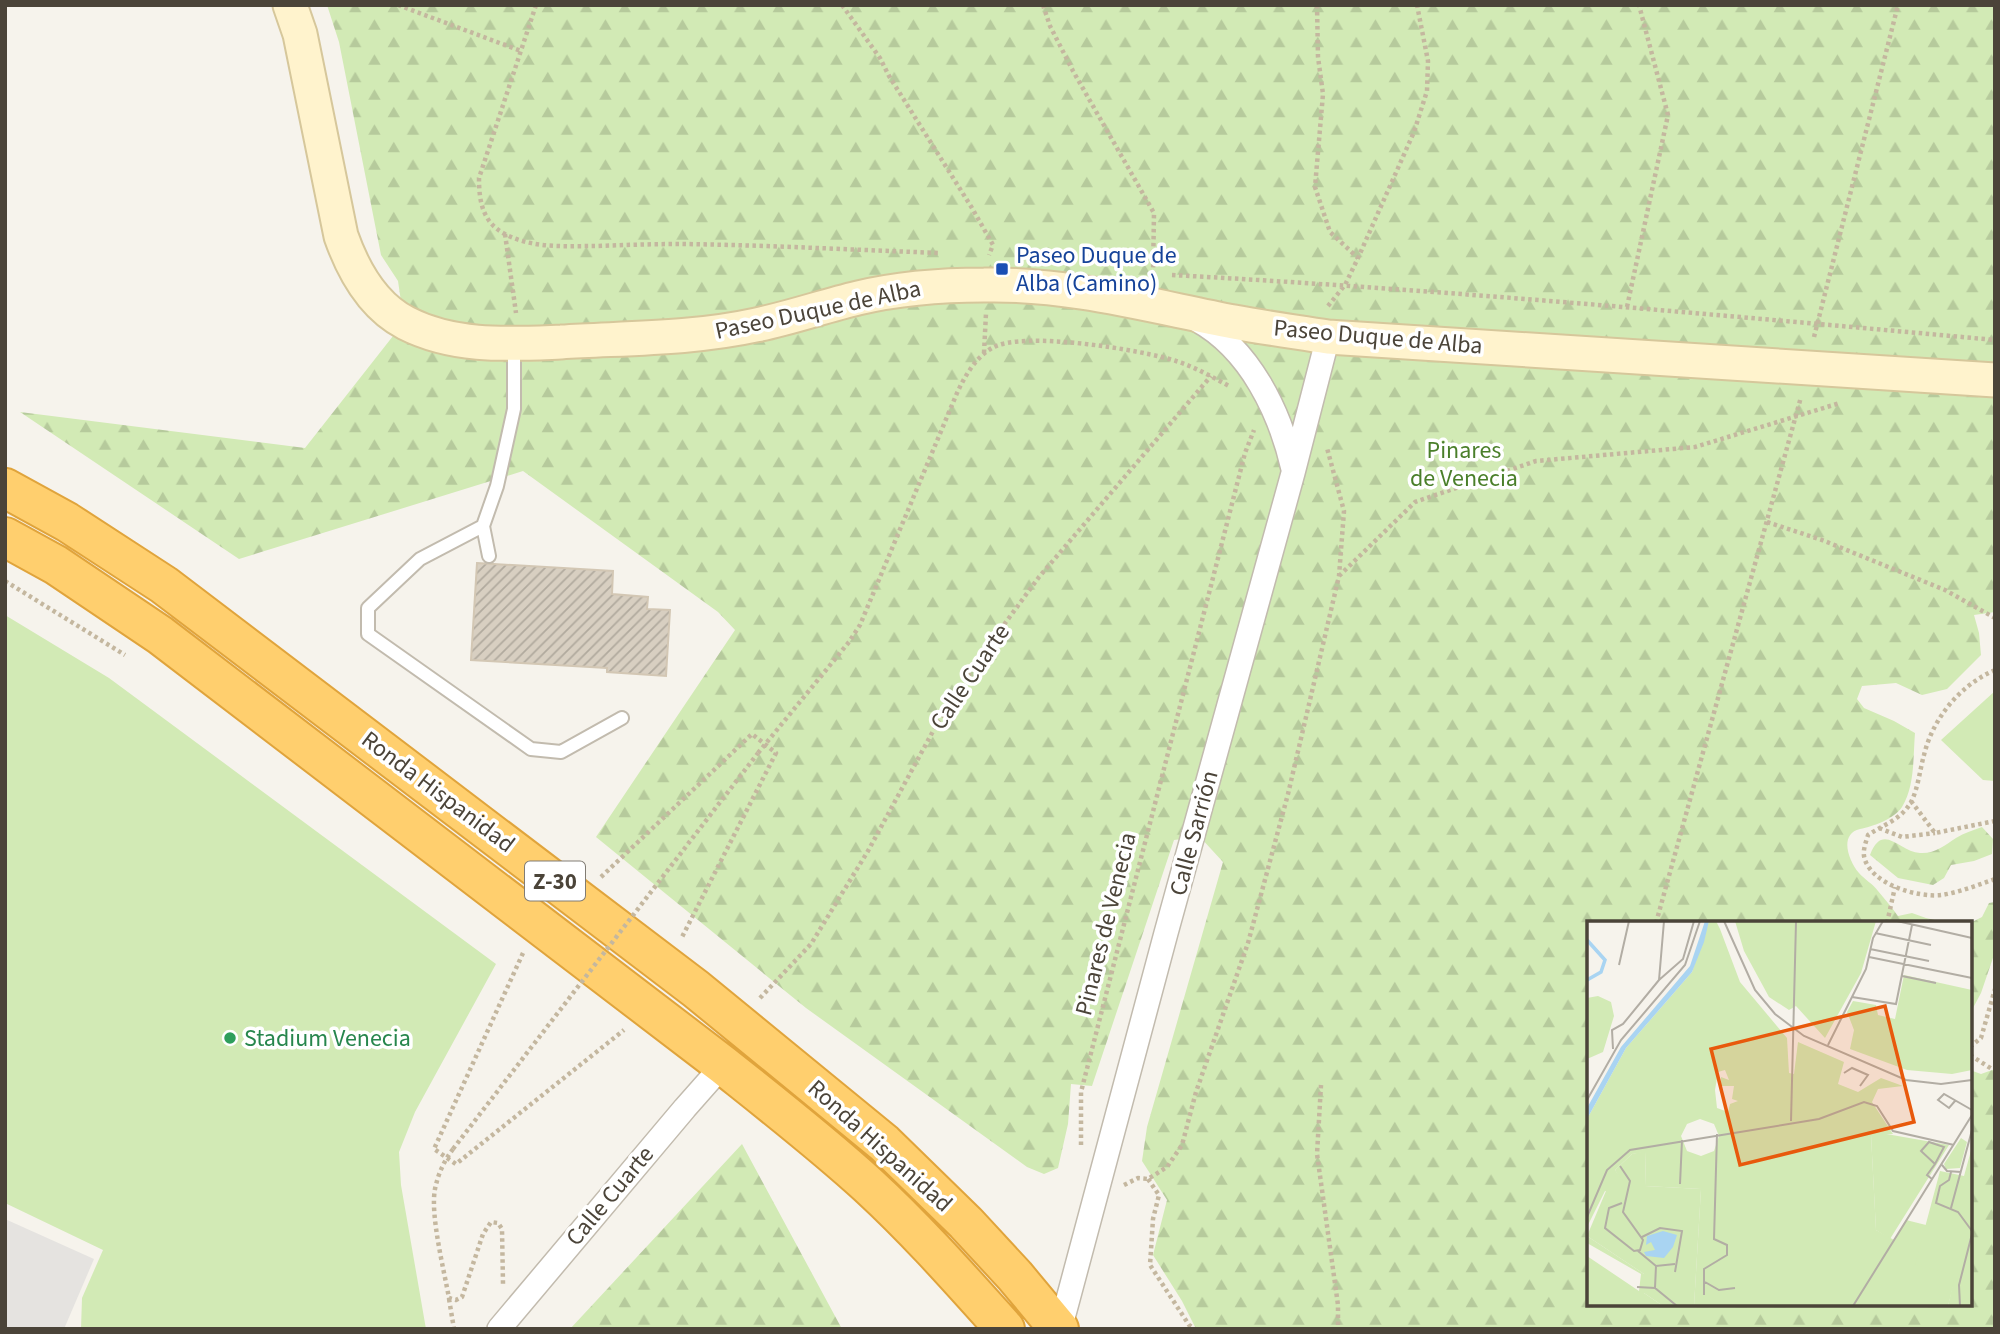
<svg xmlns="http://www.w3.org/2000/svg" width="2000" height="1334" font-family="'Source Sans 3',sans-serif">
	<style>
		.green { fill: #d2eab5 }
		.forest { fill: url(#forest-firs) }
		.parking { fill: #e5e3e0 }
		.building { fill: url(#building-hatch); stroke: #d3c7b4; stroke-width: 2 }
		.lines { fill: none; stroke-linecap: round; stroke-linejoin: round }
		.lane-casing { stroke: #c2bbae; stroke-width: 16 }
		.street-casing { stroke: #c2bbae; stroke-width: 26 }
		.secondary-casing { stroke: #d6c79b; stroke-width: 37 }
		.highway-casing { stroke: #e0a43c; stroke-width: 42 }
		.path { stroke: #c4b79f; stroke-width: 4.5; stroke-dasharray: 3.5 3.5; stroke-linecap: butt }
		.lane { stroke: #fff; stroke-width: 12 }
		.street { stroke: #fff; stroke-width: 23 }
		.secondary { stroke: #fff3cd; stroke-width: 33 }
		.highway { stroke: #ffcf6e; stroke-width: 38 }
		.path-bridge { stroke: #c4b79f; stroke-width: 4.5; stroke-dasharray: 3.5 3.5; stroke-linecap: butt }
		.transit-dot { fill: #1a4fb4; stroke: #fff; stroke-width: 2.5 }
		.leisure-dot { fill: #2e9e5b; stroke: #fff; stroke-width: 2.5 }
		.labels { text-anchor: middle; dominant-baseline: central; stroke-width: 7; stroke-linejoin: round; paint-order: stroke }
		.shield { fill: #fff; stroke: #817c74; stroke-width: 2 }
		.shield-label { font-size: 23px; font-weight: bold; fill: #4b4439 }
		.transit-label { font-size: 24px; fill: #164399; stroke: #fff; text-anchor: start }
		.street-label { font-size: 24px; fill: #4b4439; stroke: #fff }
		.park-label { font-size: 24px; fill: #4a7f2a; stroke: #fff }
		.leisure-label { font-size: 24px; fill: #27864d; stroke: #fff; text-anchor: start }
		.inset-river { fill: none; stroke: #a9d4f2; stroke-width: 3.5 }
		.inset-road { fill: none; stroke: #b2ada4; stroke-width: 2 }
		.view { fill: #e8590c; fill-opacity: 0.15; stroke: #e8590c; stroke-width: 3.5 }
		.inset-edge { fill: none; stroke: #4b4439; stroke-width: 3.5 }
	</style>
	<defs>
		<pattern id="forest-firs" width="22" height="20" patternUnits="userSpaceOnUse" patternTransform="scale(1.75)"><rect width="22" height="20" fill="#d2eab5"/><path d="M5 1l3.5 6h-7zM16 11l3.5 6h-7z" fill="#b6ca9c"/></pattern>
		<pattern id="building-hatch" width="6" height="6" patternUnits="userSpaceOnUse" patternTransform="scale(1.75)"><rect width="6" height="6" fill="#d8cfc1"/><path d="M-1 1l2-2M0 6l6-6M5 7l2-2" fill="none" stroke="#b1aa9e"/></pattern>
	</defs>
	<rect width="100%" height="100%" fill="#f6f3ec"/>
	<!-- green -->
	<path class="green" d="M5 615 109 678 496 964 415 1112 399 1152 401 1185 426 1329H81L82 1298 103 1250 5 1203Z
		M1995 691V781L1983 780 1941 740Z"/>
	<!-- forest -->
	<path class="forest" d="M327 5H1995V612L1974 615 1979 633 1981 655 1947 689 1922 695 1896 683 1862 686 1857 699 1864 708 1894 721 1915 733C1913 757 1915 786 1902 807 1894 819 1874 826 1860 829 1839 834 1848 860 1859 873 1864 879 1873 884 1878 891 1885 899 1892 908 1898 916L1912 913 1926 918 1947 923H1589V1304H1970V1070L1981 1074 1995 1069V1329H1196L1182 1301 1153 1255 1167 1200 1142 1161 1147 1127 1223 862 1200 837 1174 840 1092 1086 1071 1084 1068 1124 1058 1168 1044 1174 1027 1167 806 1008 596 837 735 630 718 612 523 471 239 559 20 412 305 448 404 322 398 281 381 255 339 42Z
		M1982 827 1993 839 1992 854 1974 861 1951 865 1944 878 1933 885 1898 878 1870 855C1883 821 1900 853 1920 853 1935 854 1945 845 1956 838 1964 833 1974 830 1982 827Z
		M1995 902V952L1981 993 1973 1008H1970V923L1982 917 1989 903Z
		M742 1144 842 1329H570Z"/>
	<!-- parking -->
	<path class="parking" d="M5 1219 94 1259 64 1329H5Z"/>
	<!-- building -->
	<path class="building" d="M477 563 613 571 612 594 648 597 647 609 670 610 666 676 607 672V668L471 660Z"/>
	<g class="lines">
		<defs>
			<path id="lane" d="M483 526 420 559 368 608V634L531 749 561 752 622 718
				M489 556 483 526 497 486 514 409V344"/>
			<path id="street" d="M1197 320C1250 349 1280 412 1293 469
				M499 1329 685 1108 723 1065
				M1060 1329 1166 933 1293 473 1328 337"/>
			<path id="secondary" d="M290 5 300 34 341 236C353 270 373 306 406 323 455 348 509 344 561 342 626 338 692 339 756 325 791 318 824 306 858 298 900 288 942 285 984 285 1069 283 1151 306 1234 322 1266 328 1297 332 1328 337L1995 380"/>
			<path id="highway" d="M5 488 67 522 164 585 696 989 884 1143 966 1223 1015 1276 1059 1329
				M5 537 56 565 160 635 723 1065C772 1104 822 1143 868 1185 917 1230 961 1280 1005 1329"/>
		</defs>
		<!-- lane casing -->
		<use href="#lane" class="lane-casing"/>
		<!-- street casing -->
		<use href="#street" class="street-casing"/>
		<!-- secondary casing -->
		<use href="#secondary" class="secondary-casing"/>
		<!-- highway casing -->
		<use href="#highway" class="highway-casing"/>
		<!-- path -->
		<path class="path" d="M398 5 521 51
			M536 5 479 178C479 200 482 221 503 233 531 249 566 246 596 246 625 245 653 244 681 244 768 245 855 250 941 253
			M842 5 880 58 889 76 972 208 993 245 989 255
			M1043 5 1050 26 1073 71 1154 213 1153 274
			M1317 5 1318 57 1323 94 1315 187 1330 232 1358 258
			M505 234 516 313
			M1172 275C1447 290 1721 315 1995 340
			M1328 306 1345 285 1358 258 1414 132 1427 91 1428 61 1417 5
			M1627 307 1668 115 1639 5
			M1814 337 1898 5
			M984 353 986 313
			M1767 522 1822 540 1945 590 1995 618
			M1339 576 1415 502 1536 461 1695 447 1840 403
			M5 581 125 655
			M1995 670C1960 685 1933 718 1924 755 1920 769 1918 789 1911 802 1902 819 1883 825 1868 835 1866 842 1863 849 1864 856 1869 884 1918 898 1942 895 1960 892 1978 885 1995 879
			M758 753 849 642 860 625 957 393C965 376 975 358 992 348 1021 330 1143 350 1176 361 1195 367 1212 377 1229 386
			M1911 801 1935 833 1995 821
			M1879 828 1902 837 1935 833
			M601 877 752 734 776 753 681 939
			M1656 923 1801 397
			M1887 923 1895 887
			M523 953 434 1149 456 1164 624 1030
			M760 998 811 944 868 851 938 722 981 656 1039 577 1211 376
			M1970 1047 1981 1038 1995 989
			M1970 1055 1995 1071
			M1321 1085 1317 1154 1338 1305V1329
			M1081 1145V1092L1245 453 1254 430
			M453 1149C444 1161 438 1174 435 1189 430 1215 444 1270 449 1298L456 1300 462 1297 483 1234 491 1222 498 1223 502 1229 503 1284
			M1148 1179 1159 1195 1153 1219 1150 1265 1189 1325 1195 1329
			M1124 1185 1138 1178 1148 1179 1167 1167 1182 1145 1196 1092 1248 943 1288 794 1339 576 1344 511 1327 448
			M449 1299 454 1329"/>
		<!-- lane -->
		<use href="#lane" class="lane"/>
		<!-- street -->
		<use href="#street" class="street"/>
		<!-- secondary -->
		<use href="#secondary" class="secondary"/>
		<!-- highway -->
		<use href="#highway" class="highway"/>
		<!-- path-bridge -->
		<path class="path-bridge" d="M453 1149 758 753"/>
	</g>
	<!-- markers -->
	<rect class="transit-dot" x="995" y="262" width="14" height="14" rx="3.5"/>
	<circle class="leisure-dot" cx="230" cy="1038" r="7"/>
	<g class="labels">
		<!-- shield labels -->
		<rect class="shield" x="525" y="861.5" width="60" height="39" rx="5"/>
		<g class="shield-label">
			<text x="555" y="881">Z-30</text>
		</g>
		<!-- transit labels -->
		<g class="transit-label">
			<text x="1016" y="255">Paseo Duque de<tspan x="1016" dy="28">Alba (Camino)</tspan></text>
		</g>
		<!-- street labels -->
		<g class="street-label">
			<text transform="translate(818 310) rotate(-12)">Paseo Duque de Alba</text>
			<text transform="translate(1378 337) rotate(5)">Paseo Duque de Alba</text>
			<text transform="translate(970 677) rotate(-56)">Calle Cuarte</text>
			<text transform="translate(438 792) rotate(37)">Ronda Hispanidad</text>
			<text transform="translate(1194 833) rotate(-75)">Calle Sarrión</text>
			<text transform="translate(1106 924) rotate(-76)">Pinares de Venecia</text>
			<text transform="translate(880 1146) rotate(42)">Ronda Hispanidad</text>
			<text transform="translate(610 1196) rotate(-50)">Calle Cuarte</text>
		</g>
		<!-- park labels -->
		<g class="park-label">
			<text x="1464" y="450">Pinares<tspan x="1464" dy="28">de Venecia</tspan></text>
		</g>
		<!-- leisure labels -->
		<g class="leisure-label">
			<text x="244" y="1038">Stadium Venecia</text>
		</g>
	</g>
	<!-- overview -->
	<g transform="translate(1587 921)">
		<rect width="385" height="385" fill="#f6f3ec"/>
		<path d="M317 54 385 69V149L365 153 320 149 263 128 267 109 260 91 266 80 289 84 291 94 308 98ZM11 75 24 81 27 95 16 131 0 138V77ZM288 211 362 224 303 318 289 309 284 214ZM374 217 380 221 373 247 359 248 357 243ZM59 230 58 265 114 268 107 385H76L57 372V353L0 315 19 270 34 259 28 249 45 233Z" fill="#d2eab5"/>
		<path d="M122 0H129L133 8 153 61 200 117 202 152 207 153 211 121 257 141 251 163 271 171 294 157 316 165 291 168 285 181 306 213 284 214 289 309 307 319 319 299 339 304 369 354 361 385H107L114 268 58 265 59 231 45 233 28 249 36 260 33 275 18 270 0 306V198L39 127 105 51ZM138 149 142 159 134 156 133 165H147L145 178 151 180 143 183 141 191 130 187 128 169 131 151ZM113 198 127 203 132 215 127 230 114 235 100 230 94 215 100 203ZM148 0H289L274 52 238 117 209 85 202 89 182 76 157 30ZM0 315 57 353V372L76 385H0V335L52 370 54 353 0 322Z" fill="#d2eab5" fill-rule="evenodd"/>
		<path d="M385 226V385H361L368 354 328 344 353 250 377 255Z" fill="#d2eab5"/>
		<path d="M118 0H122L117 21 105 51 39 127 0 198V187L34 126 103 45ZM76 310 90 314 86 326 77 337 59 335 57 331 68 329 64 321 59 324 60 315Z" fill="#a9d4f2"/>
		<path class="inset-river" d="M0 19 18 39 14 51 0 59"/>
		<path class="inset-road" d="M137 0 168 69 188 93 217 115 319 159 354 163 385 159M310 0 385 17M288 12 344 24M283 28 342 40M282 36 385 57M32 44 42 0M315 55 349 62M72 59 96 38 107 0M265 76 309 83 325 4M241 124 279 48 286 17 296 0M26 128 25 109 36 103 72 59 77 0M257 152 265 147 281 154 273 165M0 179 34 119 98 44 113 0M368 180 362 187 351 179 357 173 385 189M204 200 209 1M355 244 360 250 374 251M33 245 43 260 36 291 56 319 53 329 47 330 18 307 22 287 35 282M364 251 362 259 353 265 349 282 371 291 385 310M345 258 340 254 348 243 357 226 342 221 334 230 348 243M93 263 95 219M364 287 385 209M0 296 20 249 43 229 232 198 277 181 290 185 306 210 367 224M55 316 73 307 95 310 88 351M51 330 69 345 88 343M118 361 132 369 148 367M50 366 68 367 90 385M68 367 69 345M117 374V348L140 334V324L127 318 130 213M266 385 385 194M373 385 372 364 385 313"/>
		<path class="view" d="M298 85 327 201 153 244 124 128Z"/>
		<rect width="385" height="385" class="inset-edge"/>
	</g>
	<!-- border -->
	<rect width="2000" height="1334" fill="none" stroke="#4b4439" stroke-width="14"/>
</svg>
